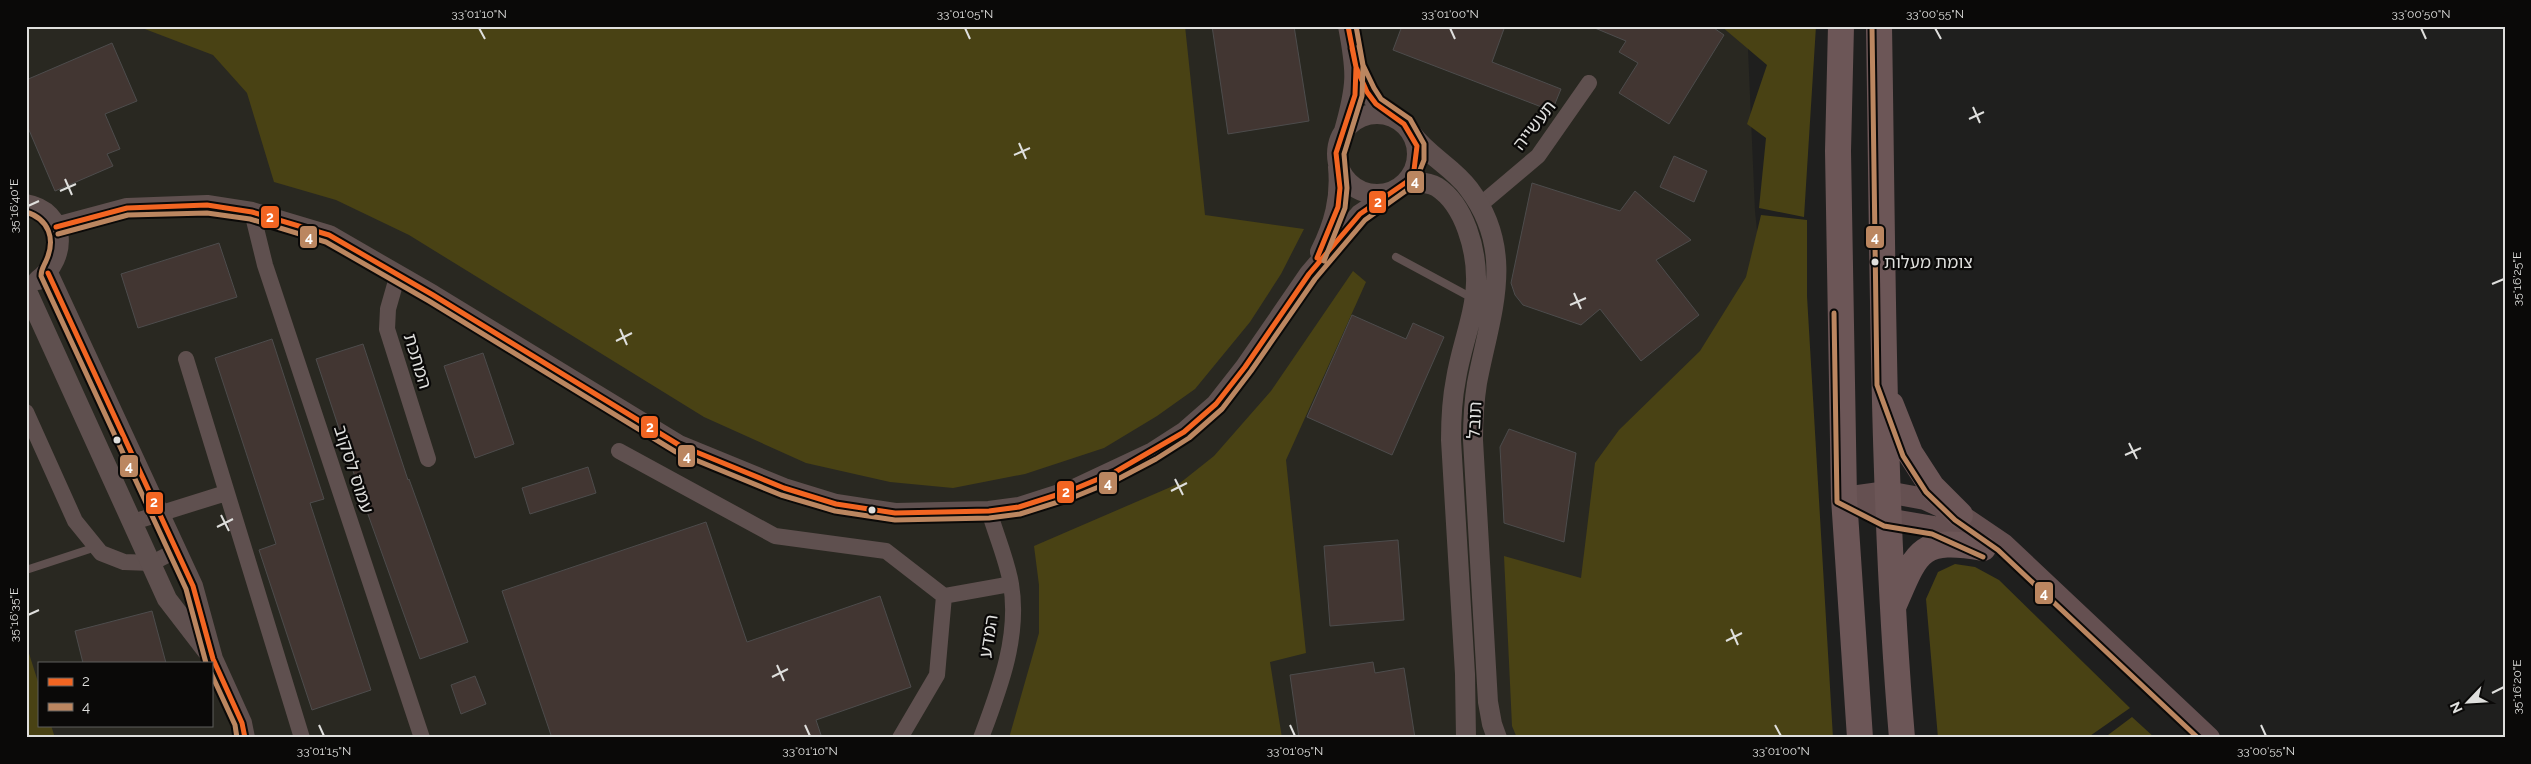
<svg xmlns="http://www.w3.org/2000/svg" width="2531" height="764" font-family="Raleway,'Noto Sans Hebrew',sans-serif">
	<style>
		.built { fill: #292821; fill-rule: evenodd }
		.green { fill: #494214 }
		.building { fill: #423632; stroke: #4d4c4c }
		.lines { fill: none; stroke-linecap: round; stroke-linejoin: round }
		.service { stroke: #5f504f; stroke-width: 8 }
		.minor { stroke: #5f504f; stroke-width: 16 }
		.tertiary { stroke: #5f504f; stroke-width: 20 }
		.secondary { stroke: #655051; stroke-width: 22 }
		.trunk { stroke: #6c5657; stroke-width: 26 }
		.bus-1-casing { stroke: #0a0908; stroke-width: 9 }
		.bus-2-casing { stroke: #0a0908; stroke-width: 9 }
		.bus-1 { stroke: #f26522; stroke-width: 5 }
		.bus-2 { stroke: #bb8660; stroke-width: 5 }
		.ticks { fill: none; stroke: #dfdfdd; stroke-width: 2 }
		.bus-dot { fill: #dfdfdd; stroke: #0a0908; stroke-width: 2 }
		.labels { text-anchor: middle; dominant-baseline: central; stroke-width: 4.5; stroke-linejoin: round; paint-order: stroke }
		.bus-label { font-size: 17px; fill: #dfdfdd; stroke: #0a0908; text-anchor: start }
		.street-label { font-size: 18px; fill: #dfdfdd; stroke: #0a0908 }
		.line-badge { stroke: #0a0908; stroke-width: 2 }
		.badge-label { font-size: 14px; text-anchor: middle; font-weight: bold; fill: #fff }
		.neatline { fill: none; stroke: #dfdfdd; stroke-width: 2 }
		.ticks-label { font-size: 12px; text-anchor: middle; fill: #dfdfdd }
	</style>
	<rect width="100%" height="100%" fill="#1f1f1e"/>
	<!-- built -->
	<path class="built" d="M26 26H1747L1755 211 1809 738H26ZM39 663H211V725H39Z"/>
	<!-- green -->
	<path class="green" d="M137 26H1185L1205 215 1304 229 1281 274 1250 322 1195 389 1157 416 1104 448 1025 474 953 488 890 482 806 463 704 417 409 235 336 200 274 182 247 93 213 55Z
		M1721 26H1816L1804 217 1759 208 1766 138 1747 124 1767 65Z
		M1761 215 1807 220V296L1833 738H1517L1512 726 1504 556 1581 578 1595 463 1619 430 1700 351 1746 277Z
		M1353 271 1366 282 1286 460 1306 653 1270 662 1282 738H1009L1039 633V585L1034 546 1180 483 1214 456 1271 391Z
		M1955 564 1975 567 1999 580 2130 708 2087 738H1938L1926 599 1938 572Z
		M26 644 39 685V725H51L55 738H26Z
		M2132 717 2155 738H2104Z"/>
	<!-- building -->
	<path class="building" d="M1212 26H1294L1309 121 1228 134Z
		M1402 26H1505L1492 62 1561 89 1552 111 1393 50Z
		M1590 26H1711L1724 35 1669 124 1619 93 1638 63 1619 52 1626 41Z
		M112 43 137 101 105 114 120 149 107 154 113 166 55 191 26 123V80Z
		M1674 156 1707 171 1694 202 1660 187Z
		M1532 183 1620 211 1635 191 1691 240 1656 260 1699 315 1641 361 1600 309 1581 325 1523 305 1515 295 1511 283Z
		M219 243 237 297 138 328 121 274Z
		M1352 315 1406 339 1413 323 1444 337 1392 455 1307 417Z
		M272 339 324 499 310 503 371 690 312 710 259 550 276 544 215 358Z
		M363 344 408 480 409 479 468 642 420 659 361 495 316 359Z
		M483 353 514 444 475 458 444 366Z
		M1509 429 1576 453 1564 542 1504 523 1500 447Z
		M588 467 596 493 530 514 522 488Z
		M706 522 747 642 880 596 911 687 816 720 822 738H552L502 591Z
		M1398 540 1404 620 1330 626 1324 546Z
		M152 611 166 663H83L75 631Z
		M1373 662 1375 673 1404 668 1415 738H1299L1290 675Z
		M475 676 486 704 461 714 451 685Z"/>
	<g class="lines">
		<!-- service -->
		<path class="service" d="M1396 257 1474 299
			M26 570 96 547"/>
		<!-- minor -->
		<path class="minor" d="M1480 205 1538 156 1589 83
			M252 212 265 265 422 738
			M398 274 388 309 387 329 428 459
			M186 359 302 738
			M26 412 75 521 101 553 124 562 152 563 177 550
			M619 451 775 536 886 551 944 596 937 675 900 738
			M133 522 226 493
			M944 596 1011 584
			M981 738C999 690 1020 637 1011 584 1007 560 996 535 989 511"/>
		<!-- tertiary -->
		<path class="tertiary" d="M1356 69C1367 92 1373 102 1393 116
			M1337 154a40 40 0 1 1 80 0a40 40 0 1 1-80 0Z
			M1344 131C1357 85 1357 73 1348 26
			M1412 134C1428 156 1453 167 1469 189 1517 253 1490 314 1477 383 1474 402 1473 420 1473 440L1488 702 1492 724 1497 738
			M1408 181C1417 182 1429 182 1437 187 1465 205 1477 251 1476 283 1475 315 1461 347 1456 379 1452 399 1451 419 1451 440L1465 674 1466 738
			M26 204C67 211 68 258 38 280
			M56 227 127 208 207 205 252 212 329 235 433 295 679 445 784 488 836 504 895 513 989 511 1019 507 1072 490 1153 452 1184 432 1216 404 1245 367 1309 274 1360 214 1396 190
			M1320 252C1334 224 1341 198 1338 167
			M48 273 193 586 213 659 242 723 245 738
			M26 289 167 599 207 651"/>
		<!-- secondary -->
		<path class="secondary" d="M1844 498 1887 492 1925 499 1960 515 2003 544 2209 738
			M1844 498 1887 519 1934 527 1971 543"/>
		<!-- trunk -->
		<path class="trunk" d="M1841 26 1838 151 1844 498 1860 738
			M1879 26C1883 264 1882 501 1902 738
			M1891 405 1910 453 1932 487 1960 515
			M1894 605C1917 551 1920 537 1983 548"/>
		<defs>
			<path id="bus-1" d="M56 227 127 208 207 205 252 212 329 235 433 295 679 445 784 488 836 504 895 513 989 511 1019 507 1072 490 1115 472 1184 432 1216 404 1245 367 1309 274 1360 214 1408 181 1414 170 1417 146 1404 124 1376 104 1367 92 1356 67 1348 26
				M1317 258 1338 207 1340 188 1336 153 1355 95 1356 67 1352 48
				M48 273 193 586 213 659 242 723 245 738"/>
			<path id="bus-2" d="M1872 26 1877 385 1903 456 1926 492 1955 520 1998 550 2198 738
				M26 212C49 219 56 239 46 261 44 266 41 269 41 276L186 589 206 663
				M58 234 128 215 207 213 250 219 326 242 429 301 676 452 781 495 835 511 895 520 989 518 1020 514 1074 497 1118 479 1156 459 1189 438 1222 409 1251 371 1315 279 1365 220 1414 185 1424 160V144L1410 119 1381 99 1374 88 1363 65 1356 26
				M1324 261 1345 208 1347 188 1344 154 1362 96 1363 66 1359 46
				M1834 313 1837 502 1884 526 1932 534 1983 557
				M211 673 235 725 237 738"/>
		</defs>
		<!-- bus-1 casing -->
		<use href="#bus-1" class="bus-1-casing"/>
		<!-- bus-2 casing -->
		<use href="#bus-2" class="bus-2-casing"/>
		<!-- bus-1 -->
		<use href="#bus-1" class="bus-1"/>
		<!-- bus-2 -->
		<use href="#bus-2" class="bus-2"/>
	</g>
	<!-- ticks -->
	<path class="ticks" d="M479 28 485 39M965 28 970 39M1450 28 1455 39M1935 28 1941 39M2421 28 2426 39M1973 107 1980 123M1969 119 1984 112M1019 143 1026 159M1014 155 1030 148M65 179 72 195M60 191 76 184M28 206 39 201M2492 284 2504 279M1574 293 1581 309M1570 305 1586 298M620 329 627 345M616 341 632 333M2129 443 2137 459M2125 455 2141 448M1175 479 1183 495M1171 491 1187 483M221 515 229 531M217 527 233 519M28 615 39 610M1731 629 1738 645M1726 641 1742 633M777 665 784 681M772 677 788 669M2492 693 2504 687M319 725 324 736M805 725 810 736M1290 725 1295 736M1775 725 1781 736M2261 725 2266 736"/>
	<!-- markers -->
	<g class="bus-dot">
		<circle cx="1875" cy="262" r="4.5"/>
		<circle cx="117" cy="440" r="4.5"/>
		<circle cx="872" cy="510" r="4.5"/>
	</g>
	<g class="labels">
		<!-- bus labels -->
		<g class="bus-label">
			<text x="1884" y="262">צומת מעלות</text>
		</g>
		<!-- street labels -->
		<g class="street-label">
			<text transform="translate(1534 125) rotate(-52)">תעשייה</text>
			<text transform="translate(418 361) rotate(73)">המתכת</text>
			<text transform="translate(1474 420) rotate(-87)">תובל</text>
			<text transform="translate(354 469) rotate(72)">עמוס לסקוב</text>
			<text transform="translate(988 636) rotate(-81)">המדע</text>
		</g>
	</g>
	<g class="line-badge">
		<rect x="1406" y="170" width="19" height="24" rx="5" fill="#bb8660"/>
		<rect x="1368" y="190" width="19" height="24" rx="5" fill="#f26522"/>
		<rect x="260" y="205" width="20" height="24" rx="5" fill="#f26522"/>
		<rect x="299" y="225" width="19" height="24" rx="5" fill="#bb8660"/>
		<rect x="1865" y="225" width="20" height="24" rx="5" fill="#bb8660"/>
		<rect x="640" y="415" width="19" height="24" rx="5" fill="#f26522"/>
		<rect x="677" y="444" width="19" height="24" rx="5" fill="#bb8660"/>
		<rect x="119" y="454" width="20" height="24" rx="5" fill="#bb8660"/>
		<rect x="1098" y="471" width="20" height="24" rx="5" fill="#bb8660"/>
		<rect x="1056" y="480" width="19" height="24" rx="5" fill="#f26522"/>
		<rect x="145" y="491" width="19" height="24" rx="5" fill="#f26522"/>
		<rect x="2034" y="581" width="20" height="24" rx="5" fill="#bb8660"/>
	</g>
	<g class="badge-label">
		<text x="1415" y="186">4</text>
		<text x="1378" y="207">2</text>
		<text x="270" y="222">2</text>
		<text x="309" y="242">4</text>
		<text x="1875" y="242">4</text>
		<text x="650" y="432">2</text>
		<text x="687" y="461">4</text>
		<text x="129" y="471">4</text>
		<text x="1108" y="488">4</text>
		<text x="1066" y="497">2</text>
		<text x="154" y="507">2</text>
		<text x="2044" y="598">4</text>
	</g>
	<!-- border -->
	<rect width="2531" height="764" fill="none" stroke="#0a0908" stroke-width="55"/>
	<!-- legend -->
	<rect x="38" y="662" width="175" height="65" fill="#0a0908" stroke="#5f5f5d"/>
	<rect x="48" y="678" width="25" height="8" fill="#f26522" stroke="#5f5f5d"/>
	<text x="82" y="686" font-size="15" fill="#dfdfdd">2</text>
	<rect x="48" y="703" width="25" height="8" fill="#bb8660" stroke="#5f5f5d"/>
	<text x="82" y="712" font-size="15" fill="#dfdfdd">4</text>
	<!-- north arrow -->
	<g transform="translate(2468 702) rotate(245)" stroke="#0a0908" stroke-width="4" paint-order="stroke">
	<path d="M0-4L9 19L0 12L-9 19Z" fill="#dfdfdd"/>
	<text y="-8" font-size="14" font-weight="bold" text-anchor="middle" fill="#dfdfdd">N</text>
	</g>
	<rect x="28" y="28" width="2476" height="708" class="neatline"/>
	<g class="ticks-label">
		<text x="479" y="18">33°01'10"N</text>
		<text x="965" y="18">33°01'05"N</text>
		<text x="1450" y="18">33°01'00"N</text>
		<text x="1935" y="18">33°00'55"N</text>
		<text x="2421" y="18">33°00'50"N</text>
		<text transform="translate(14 206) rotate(-90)" y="4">35°16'40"E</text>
		<text transform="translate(2517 279) rotate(-90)" y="4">35°16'25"E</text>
		<text transform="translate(14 615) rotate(-90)" y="4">35°16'35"E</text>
		<text transform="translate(2517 687) rotate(-90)" y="4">35°16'20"E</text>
		<text x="324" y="755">33°01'15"N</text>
		<text x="810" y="755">33°01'10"N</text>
		<text x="1295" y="755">33°01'05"N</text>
		<text x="1781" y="755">33°01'00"N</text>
		<text x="2266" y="755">33°00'55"N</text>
	</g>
</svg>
